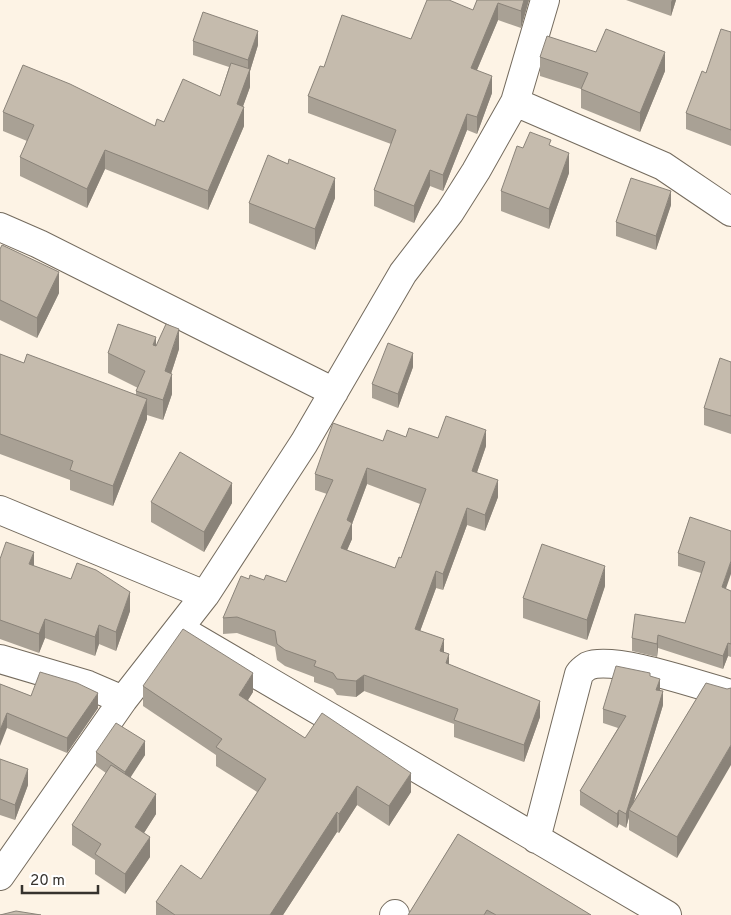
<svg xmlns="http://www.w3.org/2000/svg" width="731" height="915" font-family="Overpass,sans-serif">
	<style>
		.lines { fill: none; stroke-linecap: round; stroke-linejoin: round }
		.minor-casing { stroke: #746b5e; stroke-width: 30 }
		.minor { stroke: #fff; stroke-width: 28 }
		.wall { fill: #a9a195; fill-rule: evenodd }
		.shaded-wall { fill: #8a8379 }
		.building { fill: #c5bbad; stroke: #8a8379; fill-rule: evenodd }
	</style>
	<rect width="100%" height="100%" fill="#fdf3e5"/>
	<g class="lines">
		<defs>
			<path id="minor" d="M515 102 663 166 731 212
				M0 227 39 244 334 392
				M0 510 205 595
				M190 635 667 915
				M0 659 88 685 123 700 205 595 304 443 403 273 450 212 476 171 515 102 545 0
				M536 839 579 674C581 671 585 668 588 666 614 655 701 686 731 694
				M0 876 123 700
				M394 915 395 914"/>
		</defs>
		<!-- minor casing -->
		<use href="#minor" class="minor-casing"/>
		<!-- minor -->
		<use href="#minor" class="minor"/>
	</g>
	<!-- wall -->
	<path class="wall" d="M477 0H529L521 28 498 20 477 70 492 93 477 134 467 130 443 191 430 186 414 223 374 206V190L391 144 308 113V96L324 67 411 39 473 10Z
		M626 0H676L671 16Z
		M731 32V146L686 129V113L706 73Z
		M193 41 258 45 250 71V87L243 106 244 126 208 210 105 169 87 208 20 176V157L27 141 3 131V112L155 126 220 96 229 67 193 55Z
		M596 52 665 71 640 132 581 108V89L540 76V57Z
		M551 146 569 173 549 229 501 211V191L523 148Z
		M335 198 315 250 249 223V203Z
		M671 205 656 250 616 236V222Z
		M0 249 59 293 37 338 0 320Z
		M156 345 179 349 171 374 172 394 163 420 147 415V419L113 506 70 490V480L0 454V354L24 363 136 395V391L138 388 108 373V353Z
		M731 362V434L704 425V408Z
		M413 367 398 408 372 398V384Z
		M406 437 438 438 486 446 477 472 498 497 485 531 467 525 443 590 436 588 420 631 444 652 449 665 540 717 524 762 454 737V724L364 691 356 697 337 695 333 689 314 682V677L285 666 277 660 275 647 237 633 223 634V618L249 579 286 582 327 494 315 490V474L383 441ZM367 484 420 504 401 558 395 568 347 550 352 539V524Z
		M151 502 232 503 204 552 151 522Z
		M690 517 726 589 731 591V657L728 656 723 669 658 648 657 657 632 651V638L685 623 701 573 678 566V553Z
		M0 559 34 566 130 611 116 651 99 644 95 656 45 638 39 653 0 639Z
		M605 586 587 640 523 618V598Z
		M650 676 660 691 663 705 633 803 706 683 677 858 629 830V817L626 828 619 824 617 828 580 805V791L618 728 603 723V709Z
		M0 684 31 696 98 708 67 753 7 728Z
		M143 686 253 692 248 700 305 738 411 792 389 826 357 805 339 833 337 832 283 915H156V902L201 879 257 792 216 766V755L143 706Z
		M96 752 145 755 130 777 156 814 144 833 150 857 125 894 95 874V860L72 845V825L106 773 96 766Z
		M0 759 28 785 15 820 0 815Z
		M458 834 591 915H408Z"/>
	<!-- shaded-wall -->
	<path class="shaded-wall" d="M524 0H529L521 28V11Z
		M672 0H676L671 16V2Z
		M498 3V20L471 84V68Z
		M258 31V45L250 71V87L237 123V104L248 72V60Z
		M665 52V71L640 132V113Z
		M492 76V93L477 134V117Z
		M244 107V126L208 210V191Z
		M467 114V130L443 191V175Z
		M105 150V169L87 208V189Z
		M569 153V173L549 229V209Z
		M430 170V186L414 223V206Z
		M335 178V198L315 250V229Z
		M671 191V205L656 250V236Z
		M59 272V293L37 338V318Z
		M179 329V349L165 392V371Z
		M156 337V357L153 345Z
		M413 353V367L398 408V394Z
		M172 374V394L163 420V400Z
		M147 399V419L113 506V486Z
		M486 430V446L472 487V471Z
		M367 468V484L352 524V539L341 564V548L347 520Z
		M498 480V497L485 531V515Z
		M232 483V503L204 552V532Z
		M467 508V525L443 590V574Z
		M34 552V571L29 564Z
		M731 561V574L722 600V587Z
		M605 566V586L587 640V620Z
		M436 571V588L415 645V629Z
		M130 592V611L116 651V632Z
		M45 619V638L39 653V634Z
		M99 625V644L95 656V637Z
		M658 635V648L657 657V644Z
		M444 639V656L440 651Z
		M728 643V656L723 669V656Z
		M449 654V671L446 663Z
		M253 673V692L239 714V695Z
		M364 675V691L356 697V681Z
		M660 679V693L656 690Z
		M663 691V705L631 811 629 810V817L626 828V814Z
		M98 693V708L67 753V738Z
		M540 701V717L524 762V745Z
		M7 713V728L0 746V730Z
		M145 741V755L125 786V772Z
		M731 745V765L677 858V837Z
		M28 769V785L15 820V805Z
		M411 773V792L389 826V806Z
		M357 786V805L339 833V814Z
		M156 794V814L135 847V827Z
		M619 810V824L617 828V814Z
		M337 812V832L283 915H270Z
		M150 837V857L125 894V874Z"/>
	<!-- building -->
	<path class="building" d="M427 0H449L473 10 477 0H524L521 11 498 3 471 68 492 76 477 117 467 114 443 175 430 170 414 206 374 190 396 130 308 96 320 66 324 67 342 15 411 39Z
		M203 12 258 31 248 60 193 41Z
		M606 29 665 52 640 113 581 89 588 73 540 57 547 36 596 52Z
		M721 29 731 32V130L686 113 702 71 706 73Z
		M231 63 250 69 237 104 244 107 208 191 105 150 87 189 20 157 34 125 3 112 23 65 70 84 155 126 157 119 164 122 183 79 220 96Z
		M530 132 551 140 549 145 569 153 549 209 501 191 517 146 523 148Z
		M268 155 288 164 289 159 335 178 315 229 249 203Z
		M631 178 671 191 656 236 616 222Z
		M2 245 59 272 37 318 0 300V249Z
		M118 324 156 337 153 345 156 346 166 324 179 329 165 371 172 374 163 400 136 391 145 371 108 353Z
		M388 343 413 353 398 394 372 384Z
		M0 354 24 363 27 354 147 399 113 486 70 470 73 461 0 434Z
		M720 358 731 362V416L704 408Z
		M446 416 486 430 472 471 498 480 485 515 467 508 443 574 436 571 415 629 444 639 440 651 449 654 446 663 540 701 524 745 454 720 458 709 364 675 356 681 337 679 333 673 314 666 316 661 285 650 277 644 275 631 237 617 223 618 241 576 249 579 250 575 264 580 266 575 286 582 333 480 315 474 333 423 383 441 387 430 406 437 409 428 438 438ZM367 468 426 489 401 558 399 557 395 568 341 548 352 523 347 520Z
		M180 452 232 483 204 532 151 502Z
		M690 517 731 531V561L722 587 731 591V644L728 643 723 656 658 635 657 644 632 638 635 614 685 623 705 562 678 553Z
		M6 542 34 552 29 564 71 579 77 563 96 570 130 592 116 632 99 625 95 637 45 619 39 634 0 620V559Z
		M542 544 605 566 587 620 523 598Z
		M183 629 253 673 239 695 305 738 322 713 411 773 389 806 357 786 339 814 337 812 270 915H175L156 902 181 865 201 879 266 779 216 747 222 739 143 686Z
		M616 666 650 673V676L660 679 656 690 663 691 626 814 619 810 617 814 580 791 626 716 603 709Z
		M40 672 77 683 98 693 67 738 7 713 0 730V684L31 696Z
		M706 683 727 689 731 688V745L677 837 629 810Z
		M116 723 145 741 125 772 96 752Z
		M0 759 28 769 15 805 0 799Z
		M111 765 156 794 135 827 150 837 125 874 95 854 101 844 72 825Z
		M458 834 591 915H496L487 910 484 915H408Z
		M16 911 41 915H0Z"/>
	<!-- scale -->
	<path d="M22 885v8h76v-8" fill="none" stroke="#36322d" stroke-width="2.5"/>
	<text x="30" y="885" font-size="15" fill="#36322d" stroke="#ffffff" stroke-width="4" paint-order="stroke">20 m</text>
</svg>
